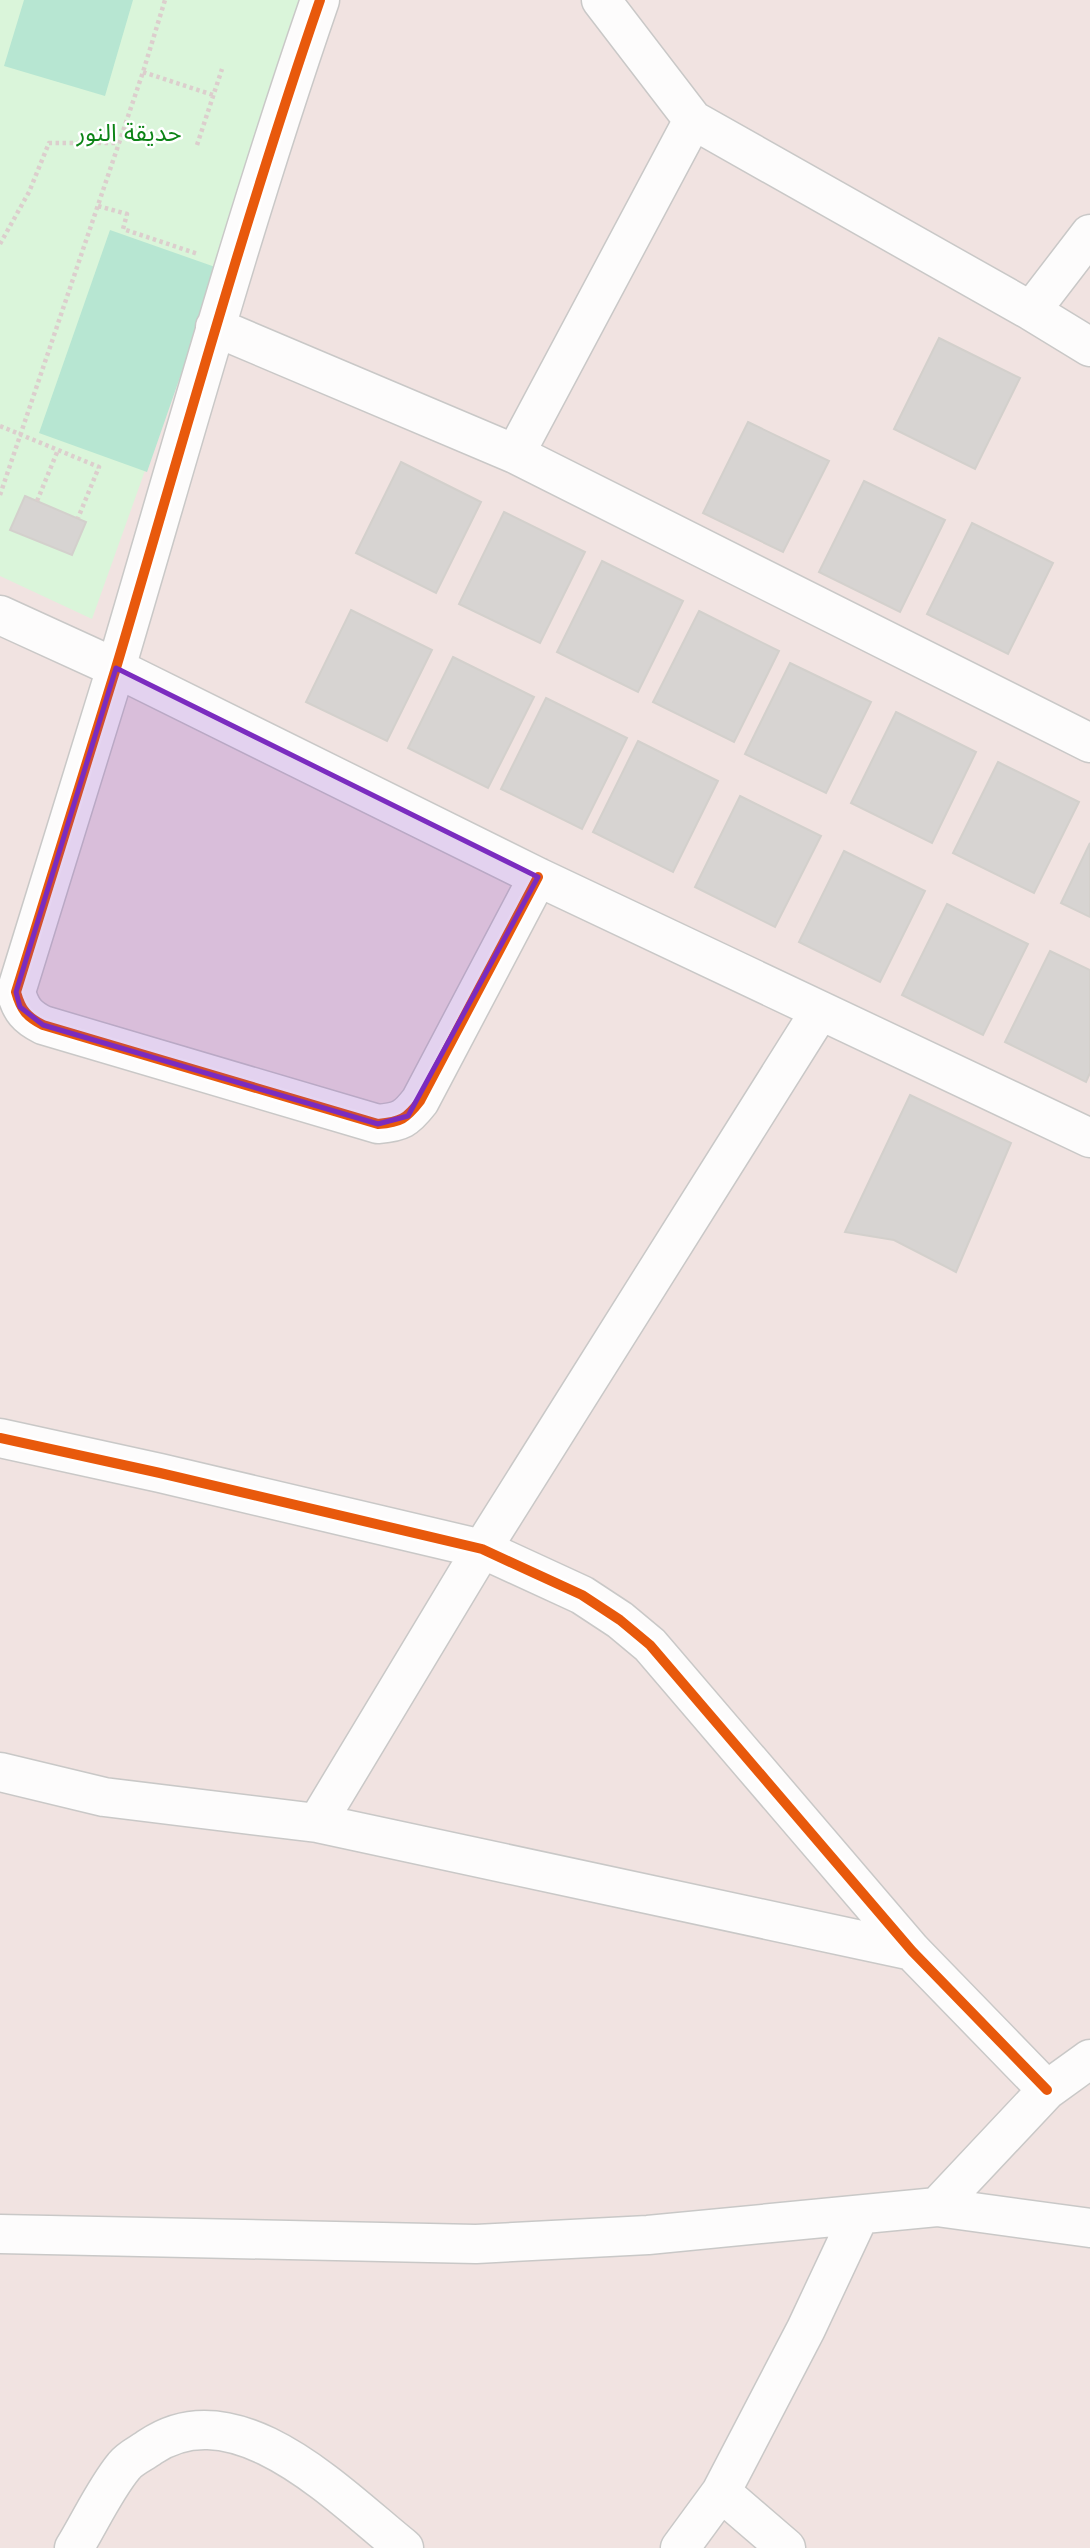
<svg xmlns="http://www.w3.org/2000/svg" width="1090" height="2548" font-family="Jost,'Noto Sans Arabic',sans-serif">
	<style>
		.commercial { fill: #f1e3e1 }
		.park { fill: #daf5da }
		.pitch { fill: #b7e6d2 }
		.building { fill: #d7d4d2; stroke: #d3d0cc; stroke-width: 2 }
		.lines { fill: none; stroke-linecap: round; stroke-linejoin: round }
		.street-casing { stroke: #c9c8c7; stroke-width: 41 }
		.path { stroke: #dccecd; stroke-width: 4.5; stroke-dasharray: 3.5 3.5; stroke-linecap: butt }
		.street { stroke: #fdfcfc; stroke-width: 38 }
		.cycleway-casing { stroke: #fff; stroke-width: 15 }
		.cycleway { stroke: #e8590c; stroke-width: 10 }
		.marked { fill: #7b2cbf; fill-opacity: 0.2; stroke: #7b2cbf; stroke-width: 5; stroke-linejoin: round }
		.labels { text-anchor: middle; dominant-baseline: central; stroke-width: 5; stroke-linejoin: round; paint-order: stroke }
		.park-label { font-size: 24px; fill: #0c8416; stroke: #fff }
	</style>
	<rect width="100%" height="100%" fill="#f0eeeb"/>
	<!-- commercial -->
	<path class="commercial" d="M0 0H1090V2548H0Z"/>
	<!-- park -->
	<path class="park" d="M0 0H313L92 619 0 576Z"/>
	<!-- pitch -->
	<path class="pitch" d="M24 0H133L105 96 4 66Z
		M110 230 218 268 147 472 39 433Z"/>
	<!-- building -->
	<path class="building" d="M939 338 1020 378 975 469 894 429Z
		M748 422 829 461 783 552 703 513Z
		M401 462 481 502 436 593 356 553Z
		M864 481 945 520 900 612 819 572Z
		M25 496 86 522 72 555 10 530Z
		M504 512 585 552 540 643 459 604Z
		M972 523 1053 563 1008 654 927 614Z
		M602 561 683 601 638 692 557 652Z
		M351 610 432 650 387 741 306 702Z
		M699 611 779 651 734 742 653 702Z
		M453 657 534 697 488 788 408 748Z
		M790 663 871 702 826 793 745 754Z
		M546 698 627 738 582 829 501 789Z
		M896 712 976 752 932 843 851 803Z
		M638 741 718 781 673 872 593 832Z
		M998 762 1079 802 1034 893 953 853Z
		M740 796 821 836 775 927 695 887Z
		M1090 843V917L1061 903Z
		M844 851 925 891 880 982 799 942Z
		M947 904 1028 944 983 1035 902 995Z
		M1050 951 1090 970V1073L1086 1082 1005 1042Z
		M910 1095 1011 1143 956 1272 894 1240 845 1232Z"/>
	<g class="lines">
		<defs>
			<path id="street" d="M320 0C244 220 182 445 116 668 83 776 49 884 16 992 21 1010 27 1017 43 1025L378 1124C401 1122 406 1119 420 1101L538 877
				M601 0 693 120 1031 311 1090 347
				M1031 311 1090 234
				M215 327 515 454 1090 743
				M515 454 693 120
				M0 615 116 668 538 877 1090 1138
				M0 1438 160 1473 482 1549 582 1595 620 1620 650 1645 912 1951 1047 2090
				M0 1772 104 1797 317 1823 912 1951
				M317 1823 482 1549 820 1011
				M937 2207 1047 2090 1090 2059
				M0 2234 476 2244 648 2235 937 2207 1090 2228
				M721 2492 786 2548
				M74 2548C90 2522 105 2489 124 2466 130 2458 142 2453 150 2447 237 2388 340 2497 404 2548
				M680 2548 721 2492 806 2329 859 2216"/>
		</defs>
		<!-- street casing -->
		<use href="#street" class="street-casing"/>
		<!-- path -->
		<path class="path" d="M143 72 213 95
			M197 145 222 69
			M98 206 127 214 123 229 198 254
			M0 244 29 192 49 143H119
			M0 426 99 467 78 518
			M0 495 143 72 165 0
			M37 501 58 450"/>
		<!-- street -->
		<use href="#street" class="street"/>
		<defs>
			<path id="cycleway" d="M320 0C244 220 182 445 116 668 83 776 49 884 16 992 21 1010 27 1017 43 1025L378 1124C401 1122 406 1119 420 1101L538 877
				M0 1438 160 1473 482 1549 582 1595 620 1620 650 1645 912 1951 1047 2090"/>
		</defs>
		<!-- cycleway casing -->
		<use href="#cycleway" class="cycleway-casing"/>
		<!-- cycleway -->
		<use href="#cycleway" class="cycleway"/>
	</g>
	<!-- marked area -->
	<path class="marked" d="M116 668 538 877 408 1116 378 1124 43 1025 20 1007 16 992Z"/>
	<g class="labels">
		<!-- park labels -->
		<g class="park-label">
			<text x="129" y="132">حديقة النور</text>
		</g>
	</g>
</svg>
